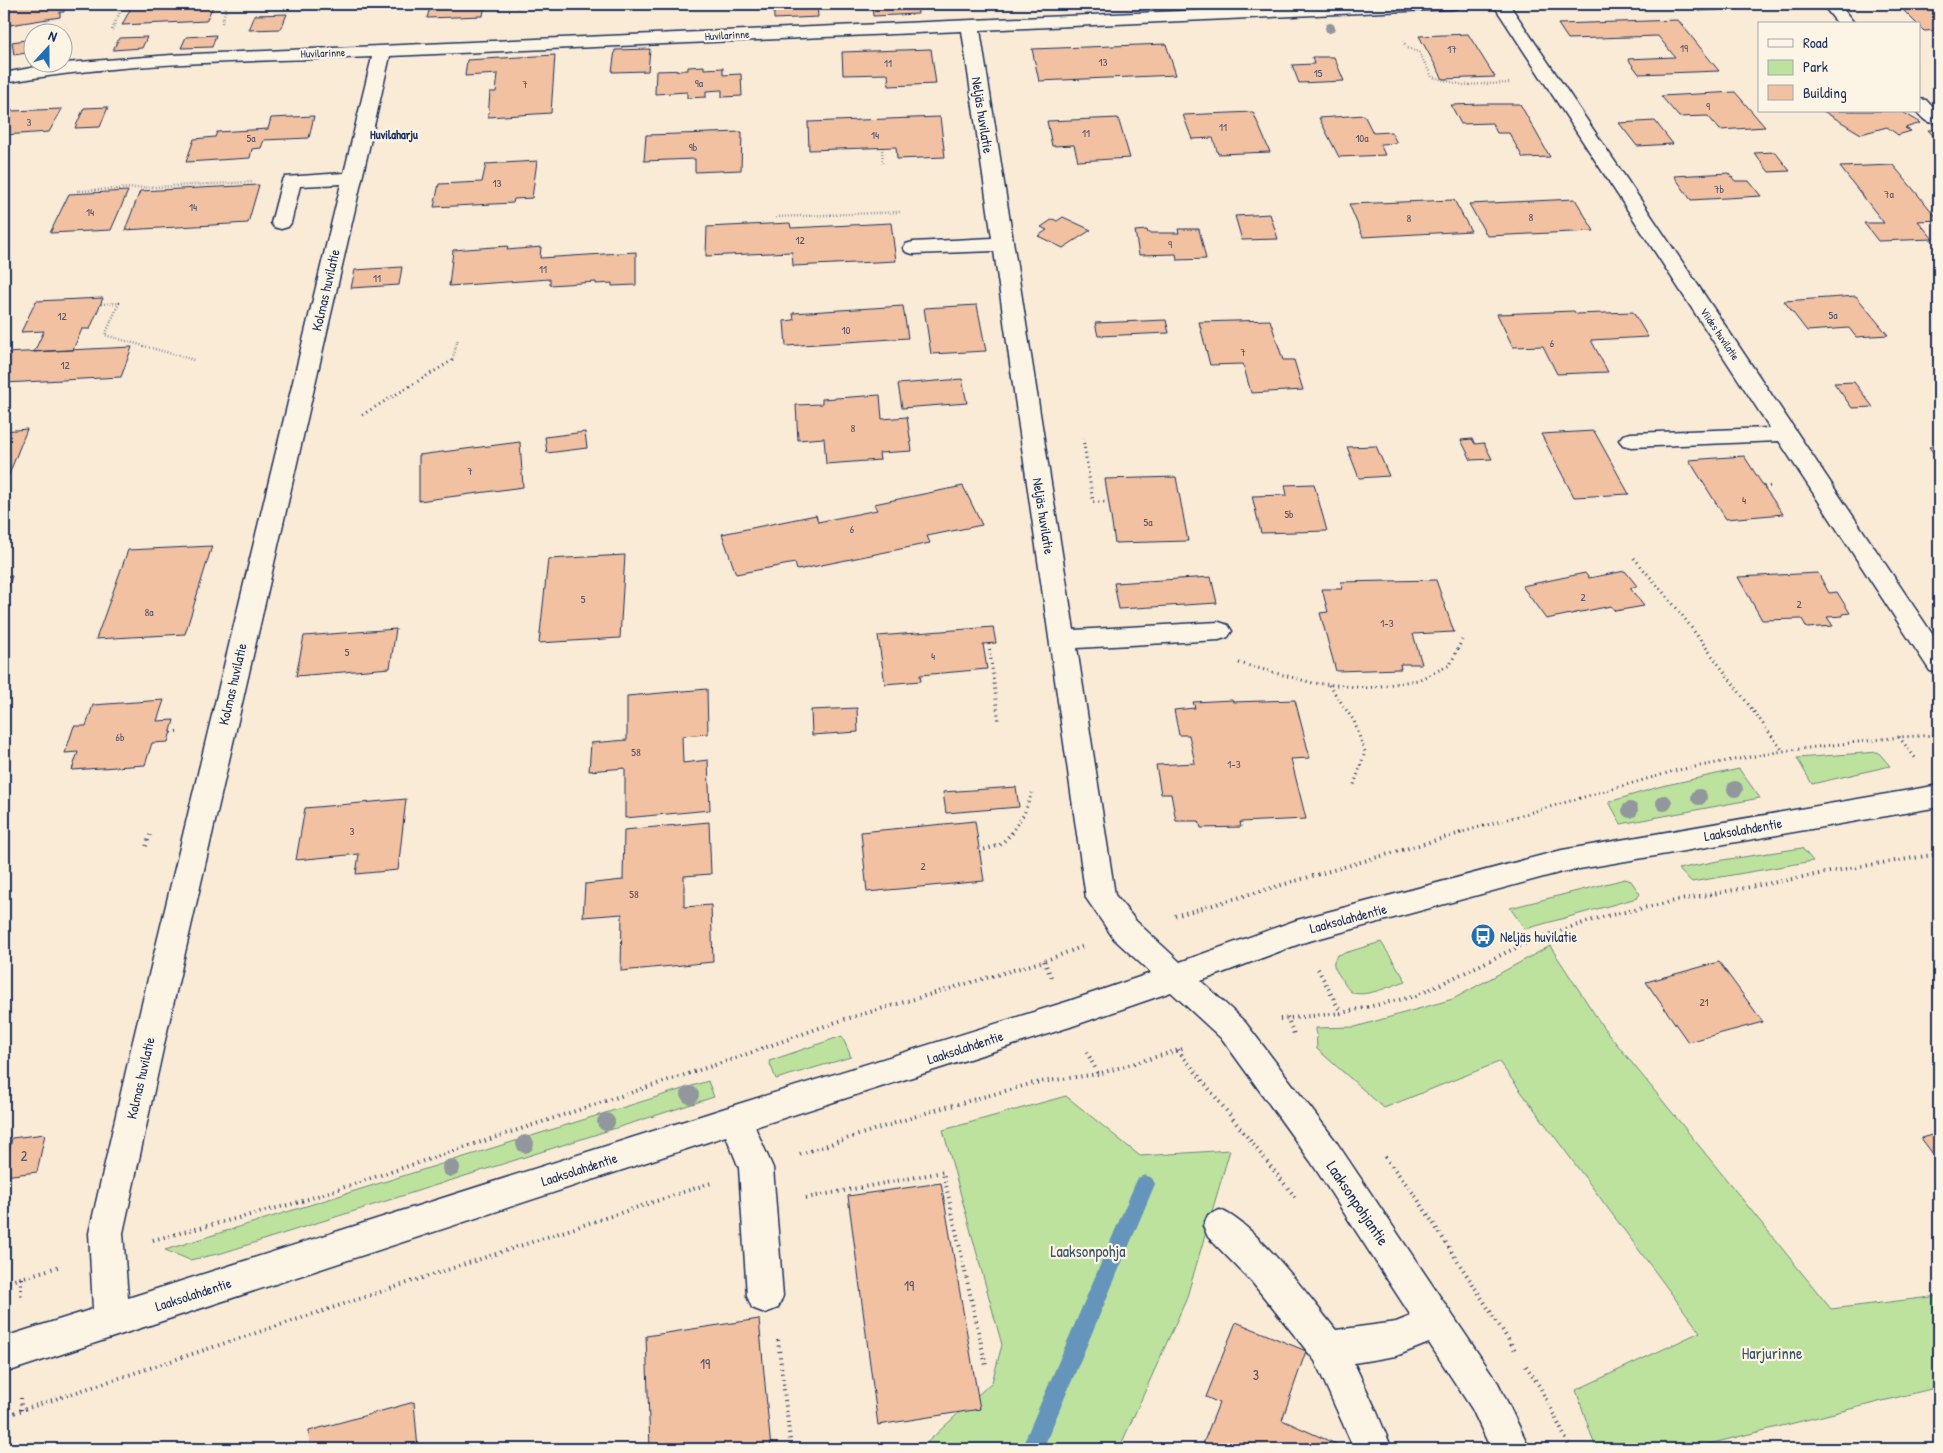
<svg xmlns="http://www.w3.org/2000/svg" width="1943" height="1453" font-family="'Patrick Hand',sans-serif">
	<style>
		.green { fill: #bde29d; stroke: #6c887e }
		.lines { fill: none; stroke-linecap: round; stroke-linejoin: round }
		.stream { fill: #6695bc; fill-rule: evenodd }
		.building { fill: #f1c1a1; stroke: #1b2f5e }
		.minor-casing { stroke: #1b2f5e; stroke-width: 3 }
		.path-far2 { stroke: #1b2f5e; stroke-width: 2.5; stroke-dasharray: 0.5 2.5; stroke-linecap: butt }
		.path-far1 { stroke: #1b2f5e; stroke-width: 3; stroke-dasharray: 1 4; stroke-linecap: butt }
		.path { stroke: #1b2f5e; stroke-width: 4; stroke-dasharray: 1 4.5; stroke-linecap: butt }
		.minor { fill: #fcf5e5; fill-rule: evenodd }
		.tree { fill: #91979c }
		.labels { text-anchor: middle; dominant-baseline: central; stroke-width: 4.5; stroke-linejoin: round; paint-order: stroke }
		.far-street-label { font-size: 11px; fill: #1b2f5e; stroke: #fcf5e5 }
		.number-label { font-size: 11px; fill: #50546f }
		.far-neighbourhood-label { font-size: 12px; font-weight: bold; fill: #1b2f5e; stroke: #fcf5e5 }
		.street-label { font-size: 14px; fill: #1b2f5e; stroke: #fcf5e5 }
		.poi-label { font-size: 14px; fill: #1b2f5e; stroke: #fcf5e5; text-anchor: start }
		.near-number-label { font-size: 14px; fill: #50546f }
		.near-street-label { font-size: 16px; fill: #1b2f5e; stroke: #fcf5e5 }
		.near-park-label { font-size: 16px; fill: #3b536b; stroke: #fcf5e5 }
	</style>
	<rect width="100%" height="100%" fill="#faebd7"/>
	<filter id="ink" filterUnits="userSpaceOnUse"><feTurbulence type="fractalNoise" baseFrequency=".02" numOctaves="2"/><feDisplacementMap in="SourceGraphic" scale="10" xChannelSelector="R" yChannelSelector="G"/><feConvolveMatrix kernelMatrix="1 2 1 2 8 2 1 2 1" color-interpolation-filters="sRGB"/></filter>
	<g filter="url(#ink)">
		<!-- green -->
		<path class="green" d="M1878 752 1890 766 1812 784 1797 758Z
			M1739 769 1760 798 1621 824 1609 802 1662 786Z
			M1802 848 1813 861 1692 882 1678 869 1723 860Z
			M1625 879 1631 881 1640 894 1637 898 1525 929 1510 908Z
			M1381 942 1406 981C1393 985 1361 1000 1350 991 1345 986 1341 977 1337 972 1333 965 1332 961 1338 955Z
			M1550 946 1603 1027 1831 1309 1939 1296V1387L1689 1449H1596L1576 1390 1700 1332 1499 1062 1384 1108 1317 1049 1316 1028 1355 1027 1453 999Z
			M842 1036 851 1057 776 1079 769 1061Z
			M708 1081 714 1097 222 1253 190 1260 165 1250Z
			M1066 1096 1140 1156 1230 1150 1186 1300 1119 1449H920L992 1382 1002 1345 943 1130Z"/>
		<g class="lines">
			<!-- stream -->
			<path class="stream" d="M1145 1175 1152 1178 1155 1184 1043 1449H1021L1135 1184 1138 1178Z"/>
		</g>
		<!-- building -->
		<path class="building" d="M4 4H63L64 12H60V17L4 26Z
			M133 4H214L206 21 122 25Z
			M431 4H485L483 16 427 18Z
			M516 4H565L516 7Z
			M774 4H817L818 17 774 19Z
			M872 4H917L918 14 873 16Z
			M1694 5H1714L1718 10 1698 11Z
			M1939 8V30L1924 31 1903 10Z
			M287 14 281 29 249 30 255 15Z
			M1678 20 1719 71 1639 74 1628 59 1675 57 1658 36 1568 39 1558 24Z
			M1468 34 1495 77 1443 79 1419 36Z
			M216 35 212 47 181 48 186 37Z
			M147 37 142 48 113 50 119 38Z
			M32 39V52L14 55 12 42Z
			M1166 44 1176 75 1039 81 1032 49Z
			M650 49 648 71 612 72 615 50Z
			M931 49 936 84 889 86 888 74 843 75 842 52Z
			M555 55 551 113 488 117 490 92H496L498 74 465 76 467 60Z
			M1312 57H1334L1344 81 1299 83 1292 65 1314 64Z
			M704 66V69L723 68V75L741 74 742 96 722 97V90L706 91V97L687 98V92L655 94 656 71 688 70V67Z
			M1735 92 1765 127 1720 130 1708 116 1679 117 1661 96Z
			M1482 104H1520L1550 157 1523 158 1509 133H1497L1492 123 1461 124 1451 105Z
			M108 107 100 127 75 128 84 108Z
			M12 109 11 111 62 109 49 132 4 135V110Z
			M1823 111H1901L1921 123 1905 128 1911 131 1898 135 1887 127 1861 134Z
			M1253 112 1270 152 1218 154 1213 138 1192 139 1183 115Z
			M1364 115 1373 133 1391 132 1397 143 1380 144 1385 155 1339 157 1319 118Z
			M314 116 309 138 264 140 261 148 252 149 250 158 186 162 194 139 215 137 217 132 268 129 271 118Z
			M940 117 945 157 897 159 896 147 809 150 808 122Z
			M1118 118 1130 158 1078 161 1074 145 1052 146 1047 121Z
			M1655 121 1673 144 1637 146 1619 123Z
			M1928 130H1939V142Z
			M742 132 741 170 695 172V159L644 161 646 135Z
			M1775 152 1790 171 1769 172 1754 153Z
			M537 161 532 198 514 199 513 203 434 207 439 184 482 182 486 164Z
			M1893 165 1939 220 1918 221 1933 239 1878 241 1864 223H1884L1840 167Z
			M1729 173 1735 181H1749L1761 196 1691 200 1674 176Z
			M259 185 248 223 125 230 140 191Z
			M128 191 111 230 50 233 69 194Z
			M1575 199 1594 231 1487 236 1469 204Z
			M1454 200 1471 231 1363 237 1349 204Z
			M1270 214 1278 239 1242 240 1235 216Z
			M1063 217 1091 230 1063 248 1038 236 1047 230 1041 227 1053 219 1057 221Z
			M790 223 791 228 891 223 896 261 793 266 792 252 706 256 707 227Z
			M1178 229H1199L1206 259 1177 260 1176 254 1139 255 1135 231 1147 230 1148 233H1179Z
			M508 246 507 250 541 247 540 258 636 252V285L612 286V283L596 284V282L550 285V279L449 286 453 250Z
			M402 267 399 285 351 288 355 270Z
			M1856 296 1888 335 1856 337 1849 328 1807 331 1784 301Z
			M103 298 90 329H82L73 350 34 352 44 331 21 332 36 301Z
			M977 305 986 351 931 354 924 308Z
			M903 306 908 338 786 346 784 321 794 320 793 313Z
			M1574 311 1576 314 1633 312 1648 337 1591 340 1608 372 1557 374 1543 346 1513 347 1497 314Z
			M1166 320 1169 333 1098 336 1095 323Z
			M1270 320 1283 360H1294L1303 390 1251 393 1243 364 1210 365 1199 322Z
			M132 347 121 377 4 383V353Z
			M962 379 967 403 902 408 898 384Z
			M1854 382 1873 407 1852 408 1834 383Z
			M880 395 882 419 907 417 912 451 879 453 880 460 826 464 824 438 798 440 796 405 822 404V399Z
			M27 429 4 487V431Z
			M1594 431 1629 494 1574 497 1541 434Z
			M585 432 587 448 547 453 545 437Z
			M1472 439 1475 444 1484 443 1492 459 1471 460 1461 440Z
			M520 442 523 487 419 501V455Z
			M1376 446 1389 476 1359 478 1347 447Z
			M1939 446V460L1929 447Z
			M1744 456 1764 487 1783 514 1726 519 1689 460Z
			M1176 477 1188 541 1115 543 1105 479Z
			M1314 484 1327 531 1261 533 1252 496 1287 495 1285 485Z
			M963 486 982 525 927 536 930 543 797 570 795 563 736 574 722 534 816 515 818 522 877 510 874 504Z
			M212 546 185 634 96 639 128 550Z
			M625 555 620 638 539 643 548 559Z
			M1625 571 1637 586 1630 588 1644 606 1615 611 1611 606 1546 619 1522 586 1585 573 1589 578Z
			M1818 573 1829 593 1837 592 1850 613 1842 614 1843 616 1827 617 1833 626 1807 628 1802 619 1762 620 1738 577Z
			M12 576 4 599V577Z
			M1211 577 1217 603 1119 609 1114 583Z
			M1436 580 1454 632 1413 634 1422 664H1400L1401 669 1336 671 1320 613 1328 612 1322 589H1342L1341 582Z
			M993 627 996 643 983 644 987 669 920 675 921 681 885 684 878 636Z
			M396 629 390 668 296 676 304 636Z
			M707 689 708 734 682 736 683 763 708 760 710 810 625 818V768L589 771 591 743 627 740V696Z
			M164 700 157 721 174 720 168 742 152 743 145 765 72 770 78 752 65 753 74 726H86L93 705Z
			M1232 700 1233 702 1295 700 1310 758 1291 759 1306 819 1240 822 1241 827 1201 828 1199 821H1176L1171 794H1161L1156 765 1195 763 1189 735H1179L1174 710 1195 708 1193 702Z
			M857 708 858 732 812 735 811 710Z
			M1016 787 1019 807 946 813 943 792Z
			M406 799 398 870 356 874 359 854 296 860 305 808Z
			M975 821 984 881 867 892 861 832Z
			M709 822 711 874 684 876V907L711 905 713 962 621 971 622 914 583 917 585 884 623 880 624 830Z
			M1719 962 1763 1022 1688 1042 1646 982Z
			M1939 1133V1162L1921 1138Z
			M45 1134 37 1172 4 1176 12 1138Z
			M941 1183 980 1409 878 1425 848 1196Z
			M759 1319 771 1449H650L646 1336Z
			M1236 1322 1306 1351 1282 1420 1345 1448 1344 1449H1201L1219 1403 1206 1397Z
			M414 1402 418 1449H310L309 1431Z"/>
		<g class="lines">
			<defs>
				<path id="minor" d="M1341 4H1460L1458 8 1452 9 980 30 1074 630 1219 622 1228 625 1232 631 1228 637 1219 640 1077 648 1115 895 1136 921 1180 962 1297 920 1562 850 1939 785V807L1562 872 1302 943 1201 981 1245 1022 1335 1140 1498 1383 1530 1449H1491L1472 1409 1429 1343 1396 1356 1354 1363 1376 1410 1392 1449H1354L1315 1361 1251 1281 1208 1237 1203 1226 1208 1215 1220 1210C1255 1223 1311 1299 1336 1330L1396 1322 1411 1316 1311 1162 1223 1040 1171 992 1070 1027 755 1127 773 1168 783 1296 778 1308 765 1313 752 1308 747 1296 739 1168 726 1136 4 1373V1337L93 1309 89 1233 131 1049 341 184 300 186 291 223 288 227 281 229 274 227 271 223 282 181 285 177 344 173 372 57C250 62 124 61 4 83V73L52 64 172 55ZM962 31 992 238 913 242 906 244 903 248 906 252 913 254 994 251 1086 898 1114 939 1151 973 1069 1001 735 1105 128 1298 123 1233 163 1049 390 56Z
					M1493 4H1509L1939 644V673L1930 671 1779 441 1631 447 1623 445 1619 440 1623 435 1631 433 1770 428Z
					M1822 4H1839L1855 24H1838Z
					M1919 99 1926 100 1939 114V122C1927 125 1923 119 1916 111H1919Z"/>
			</defs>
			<!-- minor casing -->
			<use href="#minor" class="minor-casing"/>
			<!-- path-far2 -->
			<path class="path-far2" d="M45 19 47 32
				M222 23 227 4
				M7 25 8 41
				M112 30 122 7H131
				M1403 41 1407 48 1419 52 1432 77 1463 85 1509 83
				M882 147 883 165
				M77 191 252 182
				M776 217 900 212
				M101 304 119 303 105 335 194 360
				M452 361 458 339"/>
			<!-- path-far1 -->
			<path class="path-far1" d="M362 415 453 360
				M1083 438 1093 502H1108
				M1764 487 1772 486
				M1634 558 1679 611 1783 751
				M989 644 999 723
				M1239 663 1313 683 1368 688 1418 680 1450 665 1462 640
				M1329 685 1354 721 1365 752 1353 788
				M171 732 179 731
				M1899 737 1916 759
				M1011 833 1024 814 1032 793
				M1459 833 1678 770 1783 751 1899 737 1939 735"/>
			<!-- path -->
			<path class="path" d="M146 846 150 835
				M979 851 1000 845 1013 832
				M1175 916 1464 832
				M1044 961 1051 977
				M1318 969 1341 1013
				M1287 1017 1294 1034
				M1280 1019 1341 1013 1416 996 1532 940 1602 917 1675 901 1851 868 1939 854
				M1178 1050 1295 1197
				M1087 1052 1098 1074
				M800 1154 932 1111 1034 1083 1098 1074 1186 1048
				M1385 1157 1417 1198 1517 1353
				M806 1198 943 1172 986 1366
				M153 1240 296 1203 733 1059 836 1022 1044 961 1084 946
				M21 1278V1300
				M4 1283 61 1266
				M778 1340 791 1449
				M1526 1366 1540 1387 1571 1449
				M21 1398V1410
				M4 1416 711 1183"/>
			<!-- minor -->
			<use href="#minor" class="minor"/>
		</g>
		<!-- trees -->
		<g class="tree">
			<circle cx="1330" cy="28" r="5"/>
			<circle cx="1735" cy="789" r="8"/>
			<circle cx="1699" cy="797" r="8"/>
			<circle cx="1664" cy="803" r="8"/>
			<circle cx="1630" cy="810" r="8"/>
			<circle cx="690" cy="1095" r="9"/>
			<circle cx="606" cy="1122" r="9"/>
			<circle cx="525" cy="1144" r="9"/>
			<circle cx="451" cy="1168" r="9"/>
		</g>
	</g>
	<!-- icons -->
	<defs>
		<symbol id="bus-disc" viewBox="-11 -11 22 22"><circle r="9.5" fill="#1f6fb2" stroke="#fcf5e5"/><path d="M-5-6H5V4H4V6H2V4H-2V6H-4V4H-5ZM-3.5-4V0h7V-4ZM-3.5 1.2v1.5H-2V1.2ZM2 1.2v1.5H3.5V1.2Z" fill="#fff"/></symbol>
	</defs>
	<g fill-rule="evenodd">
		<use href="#bus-disc" x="1469" y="922" width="28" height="28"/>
	</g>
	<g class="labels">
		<!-- far-street labels -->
		<g class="far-street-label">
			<text transform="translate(727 35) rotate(-3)">Huvilarinne</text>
			<text transform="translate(323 53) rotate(-2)">Huvilarinne</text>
			<text transform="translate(1720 334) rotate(56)">Viides huvilatie</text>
		</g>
		<!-- number labels -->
		<g class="number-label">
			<text x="1684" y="48">19</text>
			<text x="1452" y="49">17</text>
			<text x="1103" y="62">13</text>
			<text x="888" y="63">11</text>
			<text x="1318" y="73">15</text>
			<text x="699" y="83">9a</text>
			<text x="525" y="84">7</text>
			<text x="1708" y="106">9</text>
			<text x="29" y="122">3</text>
			<text x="1223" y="127">11</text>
			<text x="1086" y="133">11</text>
			<text x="875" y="135">14</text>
			<text x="251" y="138">5a</text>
			<text x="1362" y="138">10a</text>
			<text x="693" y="147">9b</text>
			<text x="497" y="183">13</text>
			<text x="1719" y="189">7b</text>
			<text x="1889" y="194">7a</text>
			<text x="193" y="207">14</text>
			<text x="90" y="212">14</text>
			<text x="1531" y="217">8</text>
			<text x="1409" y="218">8</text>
			<text x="800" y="240">12</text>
			<text x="1170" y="244">9</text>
			<text x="543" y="269">11</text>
			<text x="377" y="278">11</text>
			<text x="1833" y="315">5a</text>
			<text x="62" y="316">12</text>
			<text x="846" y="330">10</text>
			<text x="1552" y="343">6</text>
			<text x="1243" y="352">7</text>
			<text x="65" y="365">12</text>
			<text x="853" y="428">8</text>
			<text x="470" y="471">7</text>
			<text x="1744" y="500">4</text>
			<text x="1289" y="514">5b</text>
			<text x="1148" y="522">5a</text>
			<text x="852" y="529">6</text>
			<text x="1583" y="597">2</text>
			<text x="583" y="599">5</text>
			<text x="1799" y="604">2</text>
			<text x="149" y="612">8a</text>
			<text x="1387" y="623">1-3</text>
			<text x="347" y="652">5</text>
			<text x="933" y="656">4</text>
			<text x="120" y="737">6b</text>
			<text x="636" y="752">58</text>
			<text x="1234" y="764">1-3</text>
			<text x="352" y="831">3</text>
			<text x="923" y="866">2</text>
			<text x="634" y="894">58</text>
			<text x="1704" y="1002">21</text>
		</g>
		<!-- far-neighbourhood labels -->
		<g class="far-neighbourhood-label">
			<text x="394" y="134">Huvilaharju</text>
		</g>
		<!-- street labels -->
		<g class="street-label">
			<text transform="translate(983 115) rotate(81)">Neljäs huvilatie</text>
			<text transform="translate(325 290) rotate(-77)">Kolmas huvilatie</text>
			<text transform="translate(1044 516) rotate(81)">Neljäs huvilatie</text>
			<text transform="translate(232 684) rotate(-77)">Kolmas huvilatie</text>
			<text transform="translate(1743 829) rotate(-10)">Laaksolahdentie</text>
			<text transform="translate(1348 918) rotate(-15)">Laaksolahdentie</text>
			<text transform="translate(965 1047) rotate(-18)">Laaksolahdentie</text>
			<text transform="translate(140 1078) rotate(-77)">Kolmas huvilatie</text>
			<text transform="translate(579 1169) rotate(-18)">Laaksolahdentie</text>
			<text transform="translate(193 1294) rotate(-18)">Laaksolahdentie</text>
		</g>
		<!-- poi labels -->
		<g class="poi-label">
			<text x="1500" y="936">Neljäs huvilatie</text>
		</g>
		<!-- near-number labels -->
		<g class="near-number-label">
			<text x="24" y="1155">2</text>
			<text x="909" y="1285">19</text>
			<text x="705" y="1363">19</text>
			<text x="1256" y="1374">3</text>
		</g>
		<!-- near-street labels -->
		<g class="near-street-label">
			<text transform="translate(1358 1203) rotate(56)">Laaksonpohjantie</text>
		</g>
		<!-- near-park labels -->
		<g class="near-park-label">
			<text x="1088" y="1251">Laaksonpohja</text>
			<text x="1772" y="1353">Harjurinne</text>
		</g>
	</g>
	<!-- margin -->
	<rect width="1943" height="1453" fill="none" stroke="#fcf5e5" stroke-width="20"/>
	<rect x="10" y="10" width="1923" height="1433" fill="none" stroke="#1b2f5e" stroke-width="2" filter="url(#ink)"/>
	<!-- legend -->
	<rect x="1758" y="22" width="162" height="90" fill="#fcf5e5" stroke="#a2a6af"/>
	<rect x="1768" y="39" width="25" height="8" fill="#fcf5e5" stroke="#a2a6af"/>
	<text x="1803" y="48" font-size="15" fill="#1b2f5e">Road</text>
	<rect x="1768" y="60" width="25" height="15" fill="#bde29d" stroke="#a2a6af"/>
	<text x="1803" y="72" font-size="15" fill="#1b2f5e">Park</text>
	<rect x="1768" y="85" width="25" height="15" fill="#f1c1a1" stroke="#a2a6af"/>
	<text x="1803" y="98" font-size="15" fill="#1b2f5e">Building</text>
	<!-- north arrow -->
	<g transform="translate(48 48) rotate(21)"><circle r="24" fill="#fcf5e5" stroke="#a2a6af"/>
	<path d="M0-4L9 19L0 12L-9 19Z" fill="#1f6fb2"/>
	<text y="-8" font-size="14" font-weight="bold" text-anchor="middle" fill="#1b2f5e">N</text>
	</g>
</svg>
